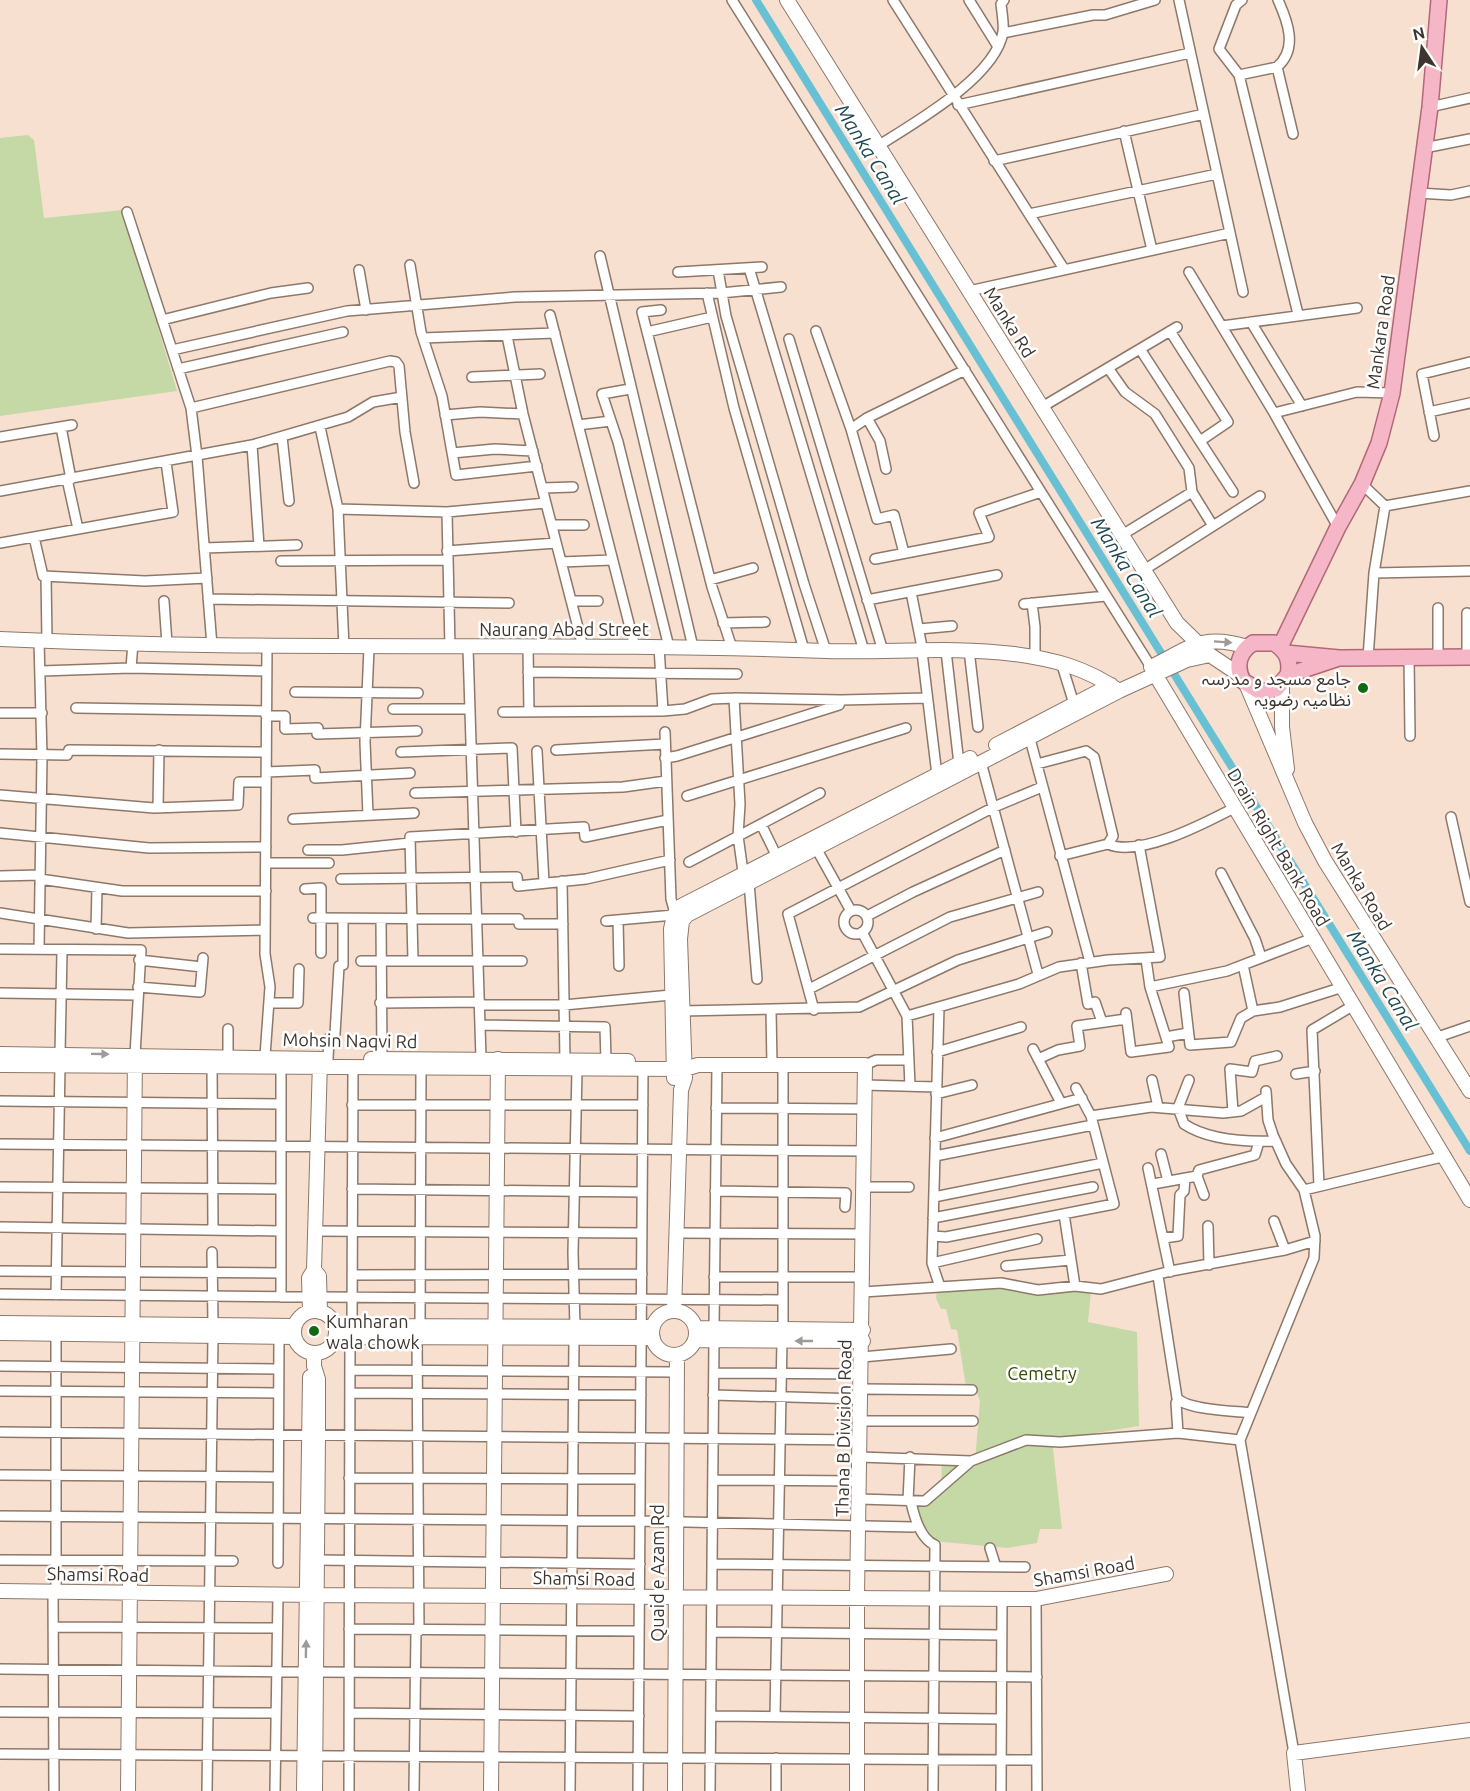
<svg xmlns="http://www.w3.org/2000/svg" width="1470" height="1791" font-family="Ubuntu,'Noto Sans Arabic',sans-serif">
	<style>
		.green { fill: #c4d9a5 }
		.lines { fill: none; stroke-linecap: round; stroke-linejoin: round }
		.canal { stroke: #67c0d3; stroke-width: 8 }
		.street-casing { stroke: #8d786a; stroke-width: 12 }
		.secondary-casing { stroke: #8d786a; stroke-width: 16 }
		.primary-casing { stroke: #b16979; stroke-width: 18 }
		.street { stroke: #fff; stroke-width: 9 }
		.secondary { stroke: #fff; stroke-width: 14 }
		.primary { stroke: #f5b6c7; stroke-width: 15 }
		.oneway { fill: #9e9a97 }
		.poi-dot { fill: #106a13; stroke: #fff; stroke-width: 2 }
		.labels { text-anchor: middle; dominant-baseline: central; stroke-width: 5; stroke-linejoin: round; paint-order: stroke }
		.street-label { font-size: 18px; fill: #3e352f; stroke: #fff }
		.poi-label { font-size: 18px; fill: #3e352f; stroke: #fff; text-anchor: end }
		.park-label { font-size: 18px; fill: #334800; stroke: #fff }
		.water-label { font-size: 20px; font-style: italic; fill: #1d474f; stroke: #fff }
	</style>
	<rect width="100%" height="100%" fill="#f8e0d0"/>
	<!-- green -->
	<path class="green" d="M28 135 34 140 44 218 123 210 177 391 0 416V138Z
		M1000 1285 1037 1292H1091L1088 1322 1137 1332 1139 1426 1052 1440 1062 1529H1040L1037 1543 1007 1548 933 1541 920 1520 917 1507 941 1489 942 1461 975 1462 980 1401 975 1388 966 1387 957 1330 951 1329 946 1309H941L936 1298 937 1290Z"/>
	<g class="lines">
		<!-- canal -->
		<path class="canal" d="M756 0 1470 1151"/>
		<defs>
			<path id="street" d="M732 0 1151 667
				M893 0 1064 269
				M969 0 997 45
				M1179 0 1243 292
				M1242 0 1236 5 1219 49 1239 75 1298 314
				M1003 33 1093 15H1105L1155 0
				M1277 67 1293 134
				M1239 75 1277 67C1298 49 1288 22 1278 0
				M958 105 1190 53
				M1430 107 1470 98
				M1124 131 1152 250
				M878 146C914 123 996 77 1003 32 1004 24 1002 13 1001 4L1004 0
				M1424 148 1470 139
				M994 161 1204 114
				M1418 193 1451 195 1470 191
				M127 212 191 408 197 456 212 646
				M1029 214 1217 174
				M600 256 693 647
				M410 265 421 332 442 396 456 475 537 466
				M749 268 864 651
				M359 270 366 310
				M718 270 726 316 804 584 826 651
				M678 272 762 267
				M1189 272 1274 413 1338 527
				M969 291 1230 233
				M707 293 734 408 804 650
				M661 310 642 312 712 587 732 648
				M550 315 635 647
				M162 320 271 293 308 288
				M1251 322 1302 406
				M1222 326 1357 308
				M816 331 851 429 877 519 894 515 904 553
				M1170 331 1228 422 1200 441
				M647 332 712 317
				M507 336 523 414 583 647
				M423 338 555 333
				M789 339 883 651
				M1140 349 1233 492
				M172 350 347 311 515 297 721 293 781 287
				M1108 368 1125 392 1155 414 1189 468 1192 492 1213 526
				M178 369 343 332
				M472 377 540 374
				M630 389 602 394 618 442 669 647
				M1042 407 1177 327
				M191 408 390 361 396 362 399 366 405 432 414 483
				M1429 412 1470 403
				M1274 413 1357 392 1392 393
				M445 415 480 412 523 414
				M867 418 880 441 886 469
				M578 425 611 421
				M61 427 71 479
				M320 427 338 509 344 648
				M851 429 867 418 965 370
				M1434 436 1422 374 1470 362
				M0 437 72 425
				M282 437 289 501
				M252 445 259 546
				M452 453 495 449 533 451
				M67 479 78 529
				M1362 484 1385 506 1470 491
				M543 488 573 487
				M0 491 252 445 348 417 373 402 402 397
				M338 509 447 512 546 503
				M447 512 450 648
				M552 525H584
				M1122 535 1192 492
				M34 537 43 576 145 581 207 578
				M0 543 173 512 166 462
				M204 548 297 545
				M447 551 556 543
				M875 559 989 537 979 513 1041 492
				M281 561 447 560
				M561 562 612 560
				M1144 570 1260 496
				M1374 573 1470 571
				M46 576 47 641
				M710 580 753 568
				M911 592 923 652
				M208 599 509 603
				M867 600 997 575
				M164 601 167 644
				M571 601H598
				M1032 603 1035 627V657
				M1024 604 1106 596
				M1438 608V657
				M723 623 765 622
				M919 629 952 626
				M659 647 663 711
				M468 648 481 1058
				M528 648 529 712
				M969 650 978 727
				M946 651 959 764
				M922 652 937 775
				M1409 657 1410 736
				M1467 657V613
				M1368 658 1374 573 1385 506
				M1061 662 1074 704
				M131 668 133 643
				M41 671 130 668 266 671
				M528 672 737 674
				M295 692 418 693
				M734 698 740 804 738 836 744 879
				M76 708 266 711
				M393 709H470
				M503 712 663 711 685 709 712 699 734 698 841 700 927 698
				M0 713H42
				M266 716H285V729L318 728 317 734 417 731
				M665 732 671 899 675 913
				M1030 739 1090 962
				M556 750 665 744
				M537 751 544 883
				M401 752 512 748 516 832
				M0 754 67 755 69 750 266 752
				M665 758 677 756 839 705 841 700
				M981 762 1038 974
				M1037 764 1086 751 1094 757 1113 836 1108 844 1060 856
				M266 772 315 770V778L410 773
				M415 793 623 787 666 781
				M0 795 154 808 238 805 239 782H266
				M687 796 906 728
				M158 808 159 750
				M368 815 365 742 369 648
				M1451 817 1470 902
				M293 819 414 813
				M761 824 779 861
				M0 833 149 848 266 847
				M1108 844C1139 858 1205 823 1234 808
				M816 848 851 911
				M308 850H342L410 843
				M689 862 820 793
				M266 863H329
				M1221 873 1255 939 1261 957
				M0 876 40 875
				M40 879 122 891H266
				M341 879 517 877 518 886 586 879 670 860
				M562 881 565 1060
				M749 883 757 979
				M305 889 321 888V953
				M844 922a12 12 0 1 1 24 0a12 12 0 1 1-24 0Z
				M0 913 128 933 265 930
				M867 916 913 892 1005 850
				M313 918 519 919V924H563
				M381 919 382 1059
				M618 920 619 966
				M606 921 674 915
				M96 929 97 888
				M862 932 907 1016 910 1086
				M0 949 141 950 135 1055
				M39 949 42 756 39 641
				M139 960 202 967
				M361 961H522
				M413 961 410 837 584 827 585 837 668 820
				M1081 963 1088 1004 1095 1002 1102 1022
				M1243 965 1253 1011
				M138 987 200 992 203 958
				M1150 987 1227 971 1313 938
				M809 989 950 917 1038 892
				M0 993 137 995
				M1184 993 1190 1045 1231 1042 1241 1018 1253 1011 1280 1007 1343 987
				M270 1003H298L299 969
				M380 1003 480 1002
				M480 1005H564L671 995
				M939 1007 932 1263 940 1287
				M771 1010 772 1065
				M814 1010 788 914 994 807 1042 787
				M682 1011 859 1007 958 960 1047 932
				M1126 1013 1131 1052 1169 1047 1150 987 1146 959
				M907 1016 1019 984 1059 967 1108 960 1160 957 1139 845
				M480 1025 605 1027 606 1060
				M1166 1037 1188 1033
				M1435 1038 1470 1026
				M1033 1049 1061 1103
				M937 1052 1021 1027
				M60 1054 62 951
				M265 1056 270 987 265 954 267 647
				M228 1057V1029
				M328 1059 329 1038 335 1034 339 966 343 965V919
				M1038 1059 1058 1050 1080 1046 1077 1026 1126 1019
				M212 1062 213 1230
				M783 1065V1329
				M865 1065 876 1060H909
				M281 1067V1297
				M1296 1074 1315 1071
				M1152 1080 1158 1107
				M1189 1080 1178 1108 1184 1124C1208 1140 1248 1142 1276 1141
				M865 1085 937 1087
				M1266 1091 1268 1120 1273 1135 1286 1164 1304 1190 1315 1236 1314 1258 1240 1440 1294 1753
				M936 1094 972 1085
				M0 1101 281 1104
				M352 1105H643
				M716 1108 865 1109
				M1233 1112 1230 1069 1252 1072 1255 1061 1277 1056
				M1091 1116 1151 1107 1223 1113 1241 1111 1266 1097
				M935 1138 1082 1098
				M0 1144 865 1151
				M1161 1154 1168 1181
				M935 1156 1093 1125
				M1148 1168 1170 1272
				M1197 1176 1204 1195
				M1153 1184 1197 1176 1199 1170 1255 1155 1259 1142
				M1319 1186 1312 1030 1354 1005
				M0 1187 281 1189
				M864 1187H909
				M352 1189 642 1192
				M1304 1190 1446 1156
				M715 1191 846 1193 845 1207
				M934 1197 1103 1163
				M1064 1214 1075 1286
				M933 1218 1093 1187
				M1274 1221 1285 1250
				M1208 1226 1209 1265
				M0 1227 281 1231
				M315 1231 642 1233
				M676 1233 864 1234
				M933 1236 946 1237 1114 1204 1091 1116 1076 1088
				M1164 1238 1178 1236 1180 1195 1184 1191 1185 1178
				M212 1252 213 1325
				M932 1263 1037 1239
				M1006 1266 1071 1260
				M0 1271 281 1273
				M352 1275 642 1274
				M1158 1276 1177 1398C1187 1410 1234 1411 1251 1413
				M714 1277H864
				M863 1292 1001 1283 1038 1290 1075 1286 1101 1289 1171 1271 1285 1250 1315 1241
				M0 1294 310 1297
				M56 1295 60 1065
				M320 1297 783 1300
				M352 1326 353 1068
				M420 1327 421 1068
				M575 1328 573 1253 577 1070
				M714 1328 717 1066
				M56 1334V1591
				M417 1337 419 1631
				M862 1357 951 1349
				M0 1366 278 1369
				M350 1370 677 1372
				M714 1373 862 1374
				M862 1389 972 1390
				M0 1391 278 1393
				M350 1393 641 1395
				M713 1395 861 1399
				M861 1421H973
				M0 1432 861 1440
				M1178 1433 1176 1403 1178 1399
				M860 1457 971 1461 1026 1440 1060 1442 1178 1433 1240 1440
				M0 1475 278 1477
				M349 1478 640 1479
				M713 1480 860 1481
				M859 1499 925 1501 971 1461
				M908 1501 910 1457
				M911 1502C914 1516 920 1539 935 1545L933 1791
				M0 1516 641 1521 913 1527 918 1525
				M990 1548 996 1567
				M0 1560 233 1561
				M317 1560 640 1564
				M278 1563 279 1337
				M712 1564 1025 1567
				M53 1591 54 1791
				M1036 1599 1037 1791
				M53 1627 277 1628
				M349 1629 639 1631
				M712 1632 1002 1635
				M0 1669 306 1672
				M317 1672 1037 1677
				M0 1712 276 1713
				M349 1713 639 1716
				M712 1716 1001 1719
				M775 1716 782 1340
				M0 1754 1037 1760
				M207 1791 213 1336
				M275 1791 278 1595
				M349 1791 350 1337
				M414 1791 416 1631
				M570 1791 574 1338
				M638 1791 643 1070
				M710 1791 714 1340
				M776 1791V1758
				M1001 1791 1002 1598"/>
			<path id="secondary" d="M787 0 1177 623 1210 655 1240 675
				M0 639C276 652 551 641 827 651 889 653 952 646 1014 654 1053 659 1087 668 1119 691
				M1151 667C1190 648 1202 633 1247 647
				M1152 669 1470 1200
				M1282 685V727L1287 769
				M1247 686 1305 823 1325 861 1470 1091
				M996 745 1111 685
				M0 1054 325 1059
				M371 1059 628 1061
				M0 1065 685 1069 698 1065H865L857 1596V1791
				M674 1078 671 929 674 915 681 906 970 758
				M314 1270 319 1276 320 1312
				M294 1332a21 21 0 1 1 42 0a21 21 0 1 1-42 0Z
				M310 1311 309 1278 314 1270 320 1061
				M674 1311 681 1090 685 1078 680 939 682 921 687 915 1119 691 1187 660 1210 655
				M652 1333a22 22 0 1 1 44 0a22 22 0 1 1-44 0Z
				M0 1323 294 1326
				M336 1326 653 1327
				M696 1328 863 1330
				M0 1333 294 1337
				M336 1337 653 1338
				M695 1340 863 1341
				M314 1354V1366L318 1379V1434L315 1791
				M0 1591 318 1595 1036 1599 1166 1574
				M128 1791 135 1055
				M304 1791 310 1377
				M491 1791 498 1059
				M675 1791 677 1355
				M1298 1791 1294 1753 1470 1730"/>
			<path id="primary" d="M1280 647 1338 527 1362 484 1379 443 1392 393 1430 107 1439 0
				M1286 653 1339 658 1470 657
				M1288 675C1291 661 1287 651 1274 643H1253C1239 652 1235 666 1243 681L1261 692 1276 689 1288 675 1339 658"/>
		</defs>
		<!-- street casing -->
		<use href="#street" class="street-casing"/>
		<!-- secondary casing -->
		<use href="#secondary" class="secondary-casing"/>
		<!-- primary casing -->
		<use href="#primary" class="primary-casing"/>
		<!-- street -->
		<use href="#street" class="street"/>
		<!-- secondary -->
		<use href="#secondary" class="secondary"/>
		<!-- primary -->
		<use href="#primary" class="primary"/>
	</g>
	<!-- one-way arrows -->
	<defs><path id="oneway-solid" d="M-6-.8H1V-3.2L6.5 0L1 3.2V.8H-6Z" transform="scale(1.5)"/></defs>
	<g class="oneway">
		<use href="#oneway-solid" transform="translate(1223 642) rotate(4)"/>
		<use href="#oneway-solid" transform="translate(100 1054) rotate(1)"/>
		<use href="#oneway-solid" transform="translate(804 1341) rotate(-180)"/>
		<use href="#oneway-solid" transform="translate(306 1649) rotate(-89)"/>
	</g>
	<!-- markers -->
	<g class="poi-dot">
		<circle cx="1363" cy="688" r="6"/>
		<circle cx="314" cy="1331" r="6"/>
	</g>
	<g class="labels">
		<!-- street labels -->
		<g class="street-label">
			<text transform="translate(1010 322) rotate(58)">Manka Rd</text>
			<text transform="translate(1380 332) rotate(-82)">Mankara Road</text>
			<text x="564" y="629">Naurang Abad Street</text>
			<text transform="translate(1279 847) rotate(59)">Drain Right Bank Road</text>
			<text transform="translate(1362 886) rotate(59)">Manka Road</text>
			<text transform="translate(350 1040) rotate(1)">Mohsin Naqvi Rd</text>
			<text transform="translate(843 1428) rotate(-89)">Thana B Division Road</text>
			<text transform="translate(1084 1571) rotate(-10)">Shamsi Road</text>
			<text transform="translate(657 1573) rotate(-90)">Quaid e Azam Rd</text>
			<text transform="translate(98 1574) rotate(1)">Shamsi Road</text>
			<text transform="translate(584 1578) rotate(1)">Shamsi Road</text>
		</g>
		<!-- poi labels -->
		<g class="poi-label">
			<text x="1351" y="678">جامع مسجد و مدرسہ<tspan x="1351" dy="21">نظامیہ رضویہ</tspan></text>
			<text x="326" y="1321" text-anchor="start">Kumharan<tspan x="326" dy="21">wala chowk</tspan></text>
		</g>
		<!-- park labels -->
		<g class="park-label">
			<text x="1042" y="1373">Cemetry</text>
		</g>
		<!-- water labels -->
		<g class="water-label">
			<text transform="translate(871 154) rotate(58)">Manka Canal</text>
			<text transform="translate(1127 567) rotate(58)">Manka Canal</text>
			<text transform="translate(1383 980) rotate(58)">Manka Canal</text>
		</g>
	</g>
	<!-- north arrow -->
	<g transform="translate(1422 48) rotate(347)" stroke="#ffffff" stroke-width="4.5" paint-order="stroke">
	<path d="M0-4.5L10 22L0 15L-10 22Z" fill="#3e352f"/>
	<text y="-9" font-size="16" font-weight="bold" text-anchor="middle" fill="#3e352f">N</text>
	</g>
</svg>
